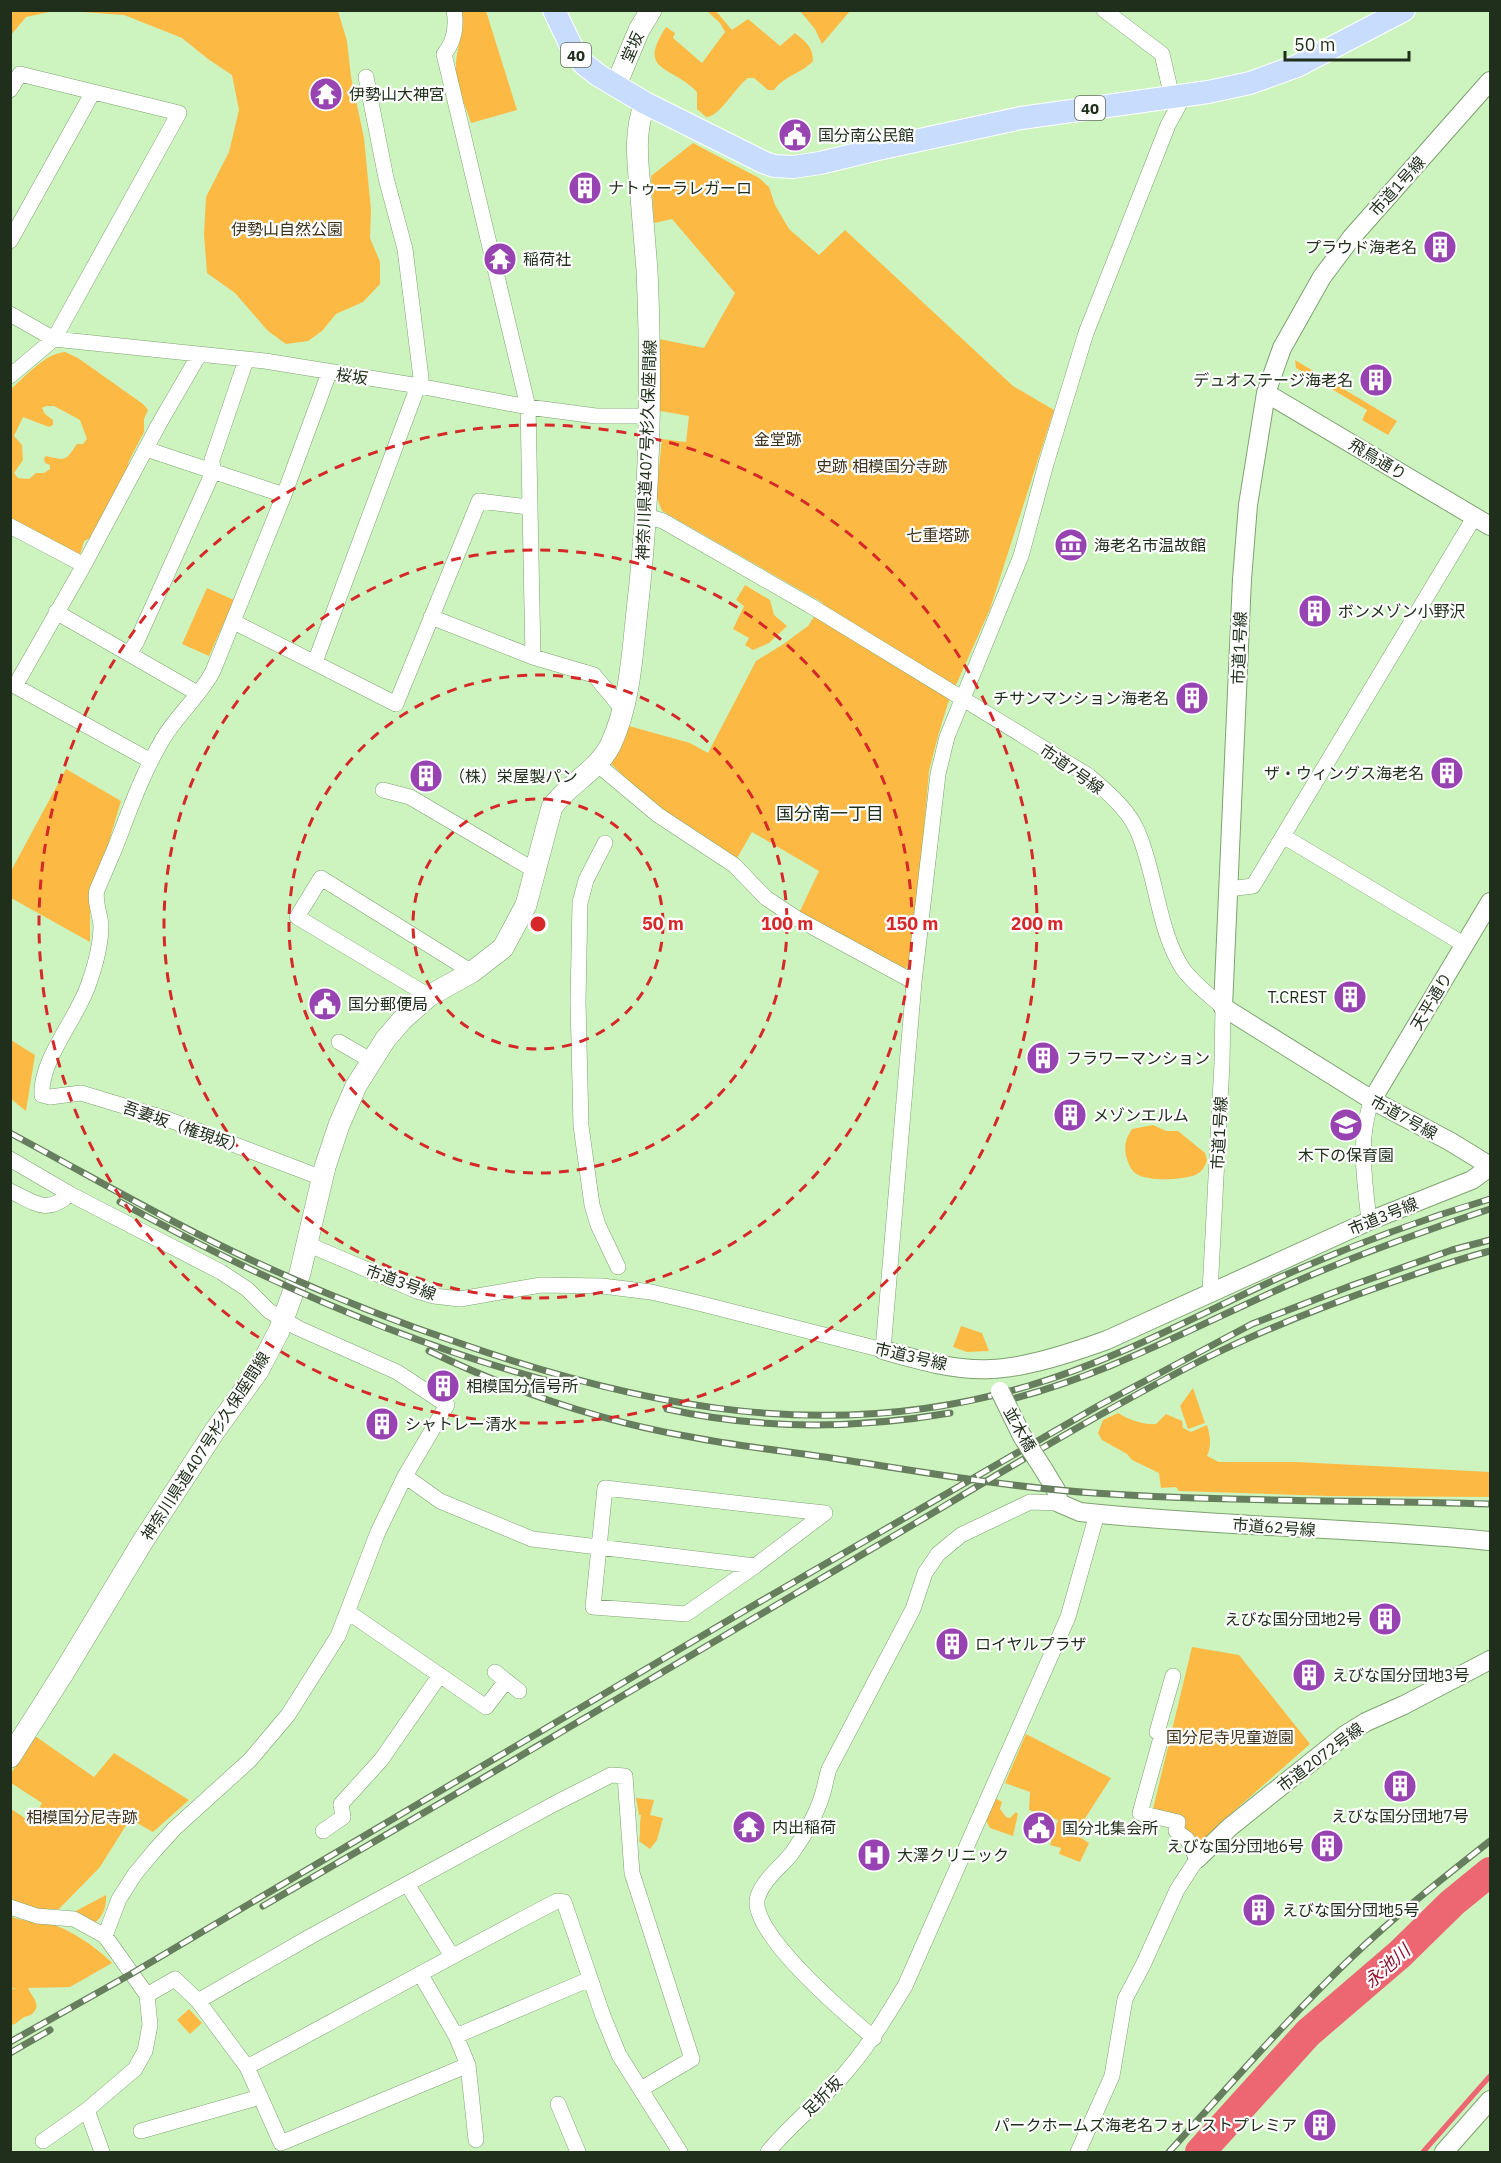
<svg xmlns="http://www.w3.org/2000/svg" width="1501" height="2163" font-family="'IBM Plex Sans','Noto Sans JP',sans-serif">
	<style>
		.green { fill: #fcba45; fill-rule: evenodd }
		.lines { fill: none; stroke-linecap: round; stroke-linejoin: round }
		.stream { stroke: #ed6772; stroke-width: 5 }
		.river { stroke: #ed6772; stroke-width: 30 }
		.minor-casing { stroke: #7ea271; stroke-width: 16 }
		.tertiary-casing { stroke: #7ea271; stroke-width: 20 }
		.secondary-casing { stroke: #7ea271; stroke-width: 22 }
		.primary-casing { stroke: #fff; stroke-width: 24 }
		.minor { stroke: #fff; stroke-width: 15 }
		.tertiary { stroke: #fff; stroke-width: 18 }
		.secondary { stroke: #fff; stroke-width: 21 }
		.primary { stroke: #c8ddfd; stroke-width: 22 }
		.rail-casing { stroke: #667e5d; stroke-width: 7 }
		.rail { stroke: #fff; stroke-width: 4.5; stroke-dasharray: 14; stroke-linecap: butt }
		.tertiary-bridge-casing { stroke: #7ea271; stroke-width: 20; stroke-linecap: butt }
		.tertiary-bridge { stroke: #fff; stroke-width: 18 }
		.ring { fill: none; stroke: #d62828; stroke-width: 3; stroke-dasharray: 10 8 }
		.labels { text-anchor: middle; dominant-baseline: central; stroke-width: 4.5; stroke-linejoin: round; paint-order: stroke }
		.shield { fill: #fff; stroke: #636d5f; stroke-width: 1.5 }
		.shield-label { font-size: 15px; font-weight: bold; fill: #202f1b }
		.street-label { font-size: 16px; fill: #202f1b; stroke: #fff }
		.poi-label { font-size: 16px; fill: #202f1b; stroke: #fff; text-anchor: start }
		.park-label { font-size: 16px; fill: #3f321c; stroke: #fff }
		.neighbourhood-label { font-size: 18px; fill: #202f1b; stroke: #fff }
		.water-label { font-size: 18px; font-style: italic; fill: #90142d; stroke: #fff }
		.centre { fill: #d62828; stroke: #fff; stroke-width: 3 }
		.ring-label { font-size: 18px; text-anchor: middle; font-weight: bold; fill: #d62828; stroke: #fff; stroke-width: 4.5; stroke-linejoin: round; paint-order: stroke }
	</style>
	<rect width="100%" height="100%" fill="#cdf4bf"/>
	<!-- green -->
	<path class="green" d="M11 10H54V11L26 17 11 35Z
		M715 10 732 30 748 19 780 46 795 33C806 42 813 47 813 61 802 73 784 76 774 90H768L754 78H748C735 87 720 117 706 117L697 109V92C672 65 636 73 666 27L675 33 673 38 702 63 725 32 720 23 707 11Z
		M68 11H338L347 41 351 77 364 138 371 210 370 238 380 262V284L363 302 336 314 322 331 308 341 286 344 268 331 235 293 207 273 204 235 206 197 229 152 239 110 232 75 208 59 182 38 124 15Z
		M461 11H486L517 110 471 123C466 107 457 88 456 72 454 52 466 30 461 11Z
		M800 11H850L822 44 815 29Z
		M693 143 759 178 769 187 775 205 789 229 819 255 845 230 1013 386 1054 410 990 609 948 703 938 736 929 771 920 874 909 964 903 973 799 913 819 871 752 832 736 860C691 830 648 801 610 763L629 726 690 743 708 753 756 661 782 645 808 626 823 603 662 511 656 495 662 439 686 442 689 416 660 411 659 339 704 348 735 293 672 219 654 223 651 176Z
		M65 352 78 358 143 404 148 410 144 419V432L129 461 125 478 95 536 84 541 80 555 11 524V389C26 376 44 354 65 352ZM46 406H54L80 420 87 439 83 444H77C65 461 67 461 46 456L44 458 45 463 50 465V469L44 473H36L29 479 18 478 14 473 23 460 22 445 14 436 23 417 49 427 53 425V420L45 414 42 408Z
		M1295 360 1397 421 1388 435 1362 420 1367 410 1296 368Z
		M745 585 770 600 774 615 787 626 769 643 753 650 745 645 749 638 733 629 744 606 736 600Z
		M207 588 234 600 209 656 182 644Z
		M66 769 121 801 105 855 90 891V942L11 898V871Z
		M11 1040 35 1055 26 1111 11 1099Z
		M1153 1125 1166 1131H1178L1205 1153 1207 1160C1205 1167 1202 1172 1195 1175 1182 1180 1147 1182 1135 1173 1130 1169 1128 1162 1126 1156 1124 1145 1126 1138 1132 1129Z
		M961 1326 982 1333 989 1351 967 1352 953 1347Z
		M1193 1388 1205 1423 1188 1429 1180 1406Z
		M1118 1413C1129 1420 1144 1425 1156 1424L1166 1414 1182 1421 1183 1428 1191 1432 1207 1425C1210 1436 1212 1445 1207 1456L1219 1462H1297L1490 1472V1497L1329 1496 1179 1491 1176 1487 1161 1488 1159 1473 1132 1460 1127 1454 1102 1440 1098 1433 1103 1420Z
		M1192 1647 1239 1655 1310 1744 1225 1819 1197 1848 1183 1830V1816L1153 1809Z
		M1026 1734 1111 1778 1075 1834 1089 1843 1080 1862 1059 1854 1061 1848 1050 1845 1058 1820 1029 1810 1030 1792 1005 1783Z
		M35 1736 94 1777 114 1753 189 1800 153 1832 130 1819 100 1867 59 1909 37 1910 11 1900V1809L31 1822 42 1803 11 1783 10 1775Z
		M636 1798 654 1800 650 1815 663 1818 657 1840 650 1849 639 1841C641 1832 639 1825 641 1815H639Z
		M995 1798 1002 1802 1000 1809 1006 1817 1010 1818 1016 1812 1018 1814 1013 1836 990 1828 985 1819Z
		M106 1895C107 1905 103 1918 94 1923L74 1912Z
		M10 1916C23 1922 34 1921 47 1923 67 1927 98 1948 112 1963L70 1987 28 1988C31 1996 43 2005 32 2014 28 2017 27 2015 23 2018 18 2021 17 2024 11 2025V1989L18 1988H11Z
		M189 2009 202 2023 190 2034 177 2020Z"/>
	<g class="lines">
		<!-- stream -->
		<path class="stream" d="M1423 2152 1490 2076"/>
		<!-- river -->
		<path class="river" d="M1200 2152 1308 2033 1400 1954 1452 1903 1490 1872"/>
		<defs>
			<path id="minor" d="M454 10C457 26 454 43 444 54L528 407 533 657
				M1104 10 1162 54 1172 97
				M10 90 20 74 179 113 54 339 10 376
				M10 241 93 92
				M10 314 54 339 265 361 419 386 528 407 596 416H649
				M146 449 284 495
				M646 516 663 521 811 606 1089 776C1107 792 1127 808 1137 830 1156 872 1158 932 1183 969 1194 984 1209 995 1223 1007L1222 1063 1210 1292
				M10 526 84 565
				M56 612 197 693
				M431 617 533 657 594 675 623 710
				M234 622 396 704 479 501 528 507
				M129 654 137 641 213 472 212 460 246 360
				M315 662 421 378 405 249 386 178 366 77
				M151 761 15 686 84 565 159 424 199 355
				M597 764 658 815 734 865 766 898 796 918 914 982
				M383 790 410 797 534 870
				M1283 836 1465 945
				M605 843 586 880 580 903 578 1001 581 1126 592 1205 598 1225 618 1267
				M1228 889 1253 886 1475 516
				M429 996 297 917 321 878 472 972
				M339 1042 372 1061
				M10 1159 70 1194 221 1272 247 1289 269 1311 298 1328 397 1372 447 1405 405 1476 378 1532 338 1636 288 1715 250 1760 175 1828 155 1850 135 1874 119 1899 105 1936
				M322 1178 167 1119 81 1093 50 1097 42 1095C40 1059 78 1018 89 983 95 966 101 944 101 925 100 914 94 900 97 890 103 876 109 862 115 848 129 812 141 777 160 744 174 717 200 697 213 671L284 495 329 373
				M10 1191C36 1203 46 1215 70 1194
				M1369 1221C1365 1180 1357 1139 1372 1100
				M307 1244 417 1291 434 1296 460 1299 541 1285 602 1286 651 1292 694 1302 883 1350 914 982 938 774 947 737 1021 556 1046 464 1086 333 1168 125 1185 94
				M405 1476 440 1501 532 1539 755 1566
				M605 1488 806 1511 825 1513 755 1566 686 1614 593 1607Z
				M348 1612 486 1707 506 1681
				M495 1672 519 1691
				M323 1831 343 1817 341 1804 381 1760 440 1675
				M407 1884 452 1956
				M10 1907 37 1916 74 1919 105 1936 147 1995 150 2025 145 2051 135 2069 87 2110 102 2152
				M421 1975 456 2036 468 2065 476 2140
				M147 1995 175 1979 198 2001 247 2067 281 2143 468 2065
				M198 2001 313 1935 554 1804 611 1775 625 1776 632 1873 692 2059 641 2089
				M456 2036 590 1979
				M874 2038C849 2017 745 1930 758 1896 764 1879 781 1867 792 1853 804 1836 816 1815 822 1796 825 1787 826 1778 829 1769L913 1609 925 1573 938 1554 961 1535 1030 1502 1059 1503
				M247 2067C351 2012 453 1955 557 1901L564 1902 603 2016 619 2055 680 2152
				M558 2104 578 2152
				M141 2131 260 2097
				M43 2141 87 2110
				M768 2152C789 2126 816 2105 839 2080 865 2052 885 2019 905 1986L1068 1617 1097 1514
				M1078 2152 1112 2076 1125 1999 1143 1965 1177 1890 1197 1859 1187 1839 1176 1831 1178 1822 1140 1813 1162 1734 1157 1732 1173 1676"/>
			<path id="tertiary" d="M1490 81 1352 237 1322 277 1282 348 1266 393 1248 505 1242 579 1223 1007 1372 1100 1451 1142 1490 1166
				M1266 393 1490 526
				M1372 1100 1490 902
				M883 1350C918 1360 955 1371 991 1369 1027 1368 1074 1352 1107 1340L1369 1221 1472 1180 1490 1167
				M1042 1467 1056 1490 1059 1503 1080 1512C1217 1527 1354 1527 1490 1541
				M1197 1859 1230 1827 1345 1735 1366 1722 1404 1705 1490 1660
				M1444 2152 1490 2100"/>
			<path id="secondary" d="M616 85 639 30 651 10
				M10 1757 64 1672 143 1541 214 1432 258 1371 279 1331 300 1273 325 1167 339 1125 356 1086 385 1040 402 1020 429 996 472 972 503 948 526 905 552 807C568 784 598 771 611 744 630 703 632 656 637 611 650 498 652 384 647 270 645 246 643 222 641 197 638 165 633 134 645 103"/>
			<path id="primary" d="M554 10 573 50 584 64 598 75 645 103 763 162 774 166 793 167 820 163 878 149 1021 118 1208 92 1250 83 1297 66 1404 10"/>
		</defs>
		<!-- minor casing -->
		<use href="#minor" class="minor-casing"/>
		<!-- tertiary casing -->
		<use href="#tertiary" class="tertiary-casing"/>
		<!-- secondary casing -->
		<use href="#secondary" class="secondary-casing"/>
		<!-- primary casing -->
		<use href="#primary" class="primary-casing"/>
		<!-- minor -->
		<use href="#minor" class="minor"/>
		<!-- tertiary -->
		<use href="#tertiary" class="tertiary"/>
		<!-- secondary -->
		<use href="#secondary" class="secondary"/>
		<!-- primary -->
		<use href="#primary" class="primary"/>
		<defs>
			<path id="rail" d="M10 1133C85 1173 158 1216 234 1252 308 1287 384 1318 462 1344 649 1409 834 1444 1028 1386 1117 1360 1199 1314 1283 1276 1350 1246 1420 1220 1490 1199
				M120 1202C261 1280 411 1347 568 1386
				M429 1351C512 1391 600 1421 691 1437 737 1446 784 1451 831 1458 918 1471 1006 1487 1094 1493 1226 1502 1359 1500 1490 1504
				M1000 1402C1101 1378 1192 1328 1286 1286 1353 1256 1421 1232 1490 1209
				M667 1409C761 1430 856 1429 950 1413
				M263 1906C474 1785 682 1660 892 1537 994 1477 1096 1414 1202 1360 1262 1330 1327 1305 1390 1283 1424 1271 1456 1260 1490 1251
				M10 2042 131 1974 744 1611 1098 1406 1252 1324 1353 1285 1452 1250 1490 1240
				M10 2053 50 2030
				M1169 2152C1229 2086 1288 2018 1353 1956 1396 1915 1443 1878 1490 1841"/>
		</defs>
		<!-- rail casing -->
		<use href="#rail" class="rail-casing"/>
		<!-- rail -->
		<use href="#rail" class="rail"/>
		<defs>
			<path id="tertiary-bridge" d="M1000 1391 1022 1436 1042 1467"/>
		</defs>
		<!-- tertiary-bridge casing -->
		<use href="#tertiary-bridge" class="tertiary-bridge-casing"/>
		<!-- tertiary-bridge -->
		<use href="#tertiary-bridge" class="tertiary-bridge"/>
	</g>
	<!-- distance rings -->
	<g class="ring">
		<circle cx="538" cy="924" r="125"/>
		<circle cx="538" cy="924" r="249"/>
		<circle cx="538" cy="924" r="374"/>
		<circle cx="538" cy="924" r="499"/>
	</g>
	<!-- icons -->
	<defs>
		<symbol id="temple-disc" viewBox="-11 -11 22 22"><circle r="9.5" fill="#9743b1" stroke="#fff"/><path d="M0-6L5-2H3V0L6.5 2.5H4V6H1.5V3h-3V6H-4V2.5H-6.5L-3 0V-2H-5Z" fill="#fff"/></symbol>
		<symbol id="civic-disc" viewBox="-11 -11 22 22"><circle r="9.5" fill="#9743b1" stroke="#fff"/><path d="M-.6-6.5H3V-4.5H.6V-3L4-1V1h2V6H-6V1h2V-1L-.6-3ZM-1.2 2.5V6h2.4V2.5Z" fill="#fff"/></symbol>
		<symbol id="building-disc" viewBox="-11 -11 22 22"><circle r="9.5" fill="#9743b1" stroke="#fff"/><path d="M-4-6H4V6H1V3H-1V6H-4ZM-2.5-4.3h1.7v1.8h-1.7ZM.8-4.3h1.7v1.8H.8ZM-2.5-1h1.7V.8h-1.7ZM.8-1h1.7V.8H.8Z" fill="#fff"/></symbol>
		<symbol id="museum-disc" viewBox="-11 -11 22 22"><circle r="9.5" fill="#9743b1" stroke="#fff"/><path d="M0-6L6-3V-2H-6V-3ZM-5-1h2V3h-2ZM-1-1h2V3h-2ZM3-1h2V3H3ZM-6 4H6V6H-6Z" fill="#fff"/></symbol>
		<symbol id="school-disc" viewBox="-11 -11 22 22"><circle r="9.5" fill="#9743b1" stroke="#fff"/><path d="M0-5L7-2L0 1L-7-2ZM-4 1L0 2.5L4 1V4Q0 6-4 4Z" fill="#fff"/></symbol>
		<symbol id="hospital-disc" viewBox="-11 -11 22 22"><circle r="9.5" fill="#9743b1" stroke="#fff"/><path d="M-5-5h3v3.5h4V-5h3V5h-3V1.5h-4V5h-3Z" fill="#fff"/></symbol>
	</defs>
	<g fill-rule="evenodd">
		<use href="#temple-disc" x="307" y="75" width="38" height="38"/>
		<use href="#civic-disc" x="776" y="116" width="38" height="38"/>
		<use href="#building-disc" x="566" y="169" width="38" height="38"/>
		<use href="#building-disc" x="1421" y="228" width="38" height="38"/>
		<use href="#temple-disc" x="481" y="240" width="38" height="38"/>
		<use href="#building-disc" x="1357" y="361" width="38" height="38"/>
		<use href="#museum-disc" x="1052" y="526" width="38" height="38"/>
		<use href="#building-disc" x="1296" y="592" width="38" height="38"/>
		<use href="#building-disc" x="1173" y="679" width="38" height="38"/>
		<use href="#building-disc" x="1428" y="754" width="38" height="38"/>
		<use href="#building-disc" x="407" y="757" width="38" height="38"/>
		<use href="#building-disc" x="1331" y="978" width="38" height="38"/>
		<use href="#civic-disc" x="306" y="985" width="38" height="38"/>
		<use href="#building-disc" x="1024" y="1039" width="38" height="38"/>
		<use href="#building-disc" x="1051" y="1096" width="38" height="38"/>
		<use href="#school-disc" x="1327" y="1106" width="38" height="38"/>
		<use href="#building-disc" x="424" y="1367" width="38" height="38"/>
		<use href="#building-disc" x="363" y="1405" width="38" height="38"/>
		<use href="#building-disc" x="1366" y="1600" width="38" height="38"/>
		<use href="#building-disc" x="933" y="1625" width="38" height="38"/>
		<use href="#building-disc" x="1290" y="1656" width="38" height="38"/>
		<use href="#building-disc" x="1381" y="1767" width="38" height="38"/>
		<use href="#temple-disc" x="730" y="1808" width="38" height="38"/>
		<use href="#civic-disc" x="1020" y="1809" width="38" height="38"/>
		<use href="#building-disc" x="1308" y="1827" width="38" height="38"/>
		<use href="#hospital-disc" x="855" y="1836" width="38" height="38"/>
		<use href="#building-disc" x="1240" y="1891" width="38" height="38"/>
		<use href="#building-disc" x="1301" y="2106" width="38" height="38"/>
	</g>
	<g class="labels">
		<!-- shield labels -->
		<g class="shield">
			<rect x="561" y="43" width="30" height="24" rx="4.5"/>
			<rect x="1075" y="96" width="30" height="24" rx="4.5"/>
		</g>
		<g class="shield-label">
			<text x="576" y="55">40</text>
			<text x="1090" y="108">40</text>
		</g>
		<!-- street labels -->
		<g class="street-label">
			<text transform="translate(632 47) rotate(-66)">堂坂</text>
			<text transform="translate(1397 186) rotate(-48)">市道1号線</text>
			<text transform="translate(352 376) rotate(8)">桜坂</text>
			<text transform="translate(646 450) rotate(-88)">神奈川県道407号杉久保座間線</text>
			<text transform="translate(1378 459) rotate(31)">飛鳥通り</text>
			<text transform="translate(1239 648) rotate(-88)">市道1号線</text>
			<text transform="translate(1072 769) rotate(35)">市道7号線</text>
			<text transform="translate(1431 1001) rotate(-59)">天平通り</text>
			<text transform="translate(1404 1117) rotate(29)">市道7号線</text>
			<text transform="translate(184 1127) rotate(19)">吾妻坂（権現坂）</text>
			<text transform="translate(1219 1133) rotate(-87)">市道1号線</text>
			<text transform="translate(1383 1216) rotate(-22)">市道3号線</text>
			<text transform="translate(401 1282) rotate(20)">市道3号線</text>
			<text transform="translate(911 1356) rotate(13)">市道3号線</text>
			<text transform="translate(1020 1429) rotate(61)">並木橋</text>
			<text transform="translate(205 1446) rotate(-57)">神奈川県道407号杉久保座間線</text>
			<text transform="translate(1274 1527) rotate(4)">市道62号線</text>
			<text transform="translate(1320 1757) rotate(-37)">市道2072号線</text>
			<text transform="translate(822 2096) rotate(-45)">足折坂</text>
		</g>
		<!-- poi labels -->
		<g class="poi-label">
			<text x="349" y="94">伊勢山大神宮</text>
			<text x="818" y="135">国分南公民館</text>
			<text x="608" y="188">ナトゥーラレガーロ</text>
			<text x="1417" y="247" text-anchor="end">プラウド海老名</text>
			<text x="523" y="259">稲荷社</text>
			<text x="1353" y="380" text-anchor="end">デュオステージ海老名</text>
			<text x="1094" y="545">海老名市温故館</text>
			<text x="1338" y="611">ボンメゾン小野沢</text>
			<text x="1169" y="698" text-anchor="end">チサンマンション海老名</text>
			<text x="1424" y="773" text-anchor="end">ザ・ウィングス海老名</text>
			<text x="449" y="776">（株）栄屋製パン</text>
			<text x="1327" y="997" text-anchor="end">T.CREST</text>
			<text x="348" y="1004">国分郵便局</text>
			<text x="1066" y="1058">フラワーマンション</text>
			<text x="1093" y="1115">メゾンエルム</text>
			<text x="1346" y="1155" text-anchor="middle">木下の保育園</text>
			<text x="466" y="1386">相模国分信号所</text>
			<text x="405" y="1424">シャトレー清水</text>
			<text x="1362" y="1619" text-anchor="end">えびな国分団地2号</text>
			<text x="975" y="1644">ロイヤルプラザ</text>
			<text x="1332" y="1675">えびな国分団地3号</text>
			<text x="1400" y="1816" text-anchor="middle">えびな国分団地7号</text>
			<text x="772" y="1827">内出稲荷</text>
			<text x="1062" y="1828">国分北集会所</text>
			<text x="1304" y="1846" text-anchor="end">えびな国分団地6号</text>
			<text x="897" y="1855">大澤クリニック</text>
			<text x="1282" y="1910">えびな国分団地5号</text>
			<text x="1297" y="2125" text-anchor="end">パークホームズ海老名フォレストプレミア</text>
		</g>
		<!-- park labels -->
		<g class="park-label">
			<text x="287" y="229">伊勢山自然公園</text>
			<text x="778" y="439">金堂跡</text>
			<text x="882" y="466">史跡 相模国分寺跡</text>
			<text x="938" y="535">七重塔跡</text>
			<text x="1230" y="1737">国分尼寺児童遊園</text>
			<text x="82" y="1817">相模国分尼寺跡</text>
		</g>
		<!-- neighbourhood labels -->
		<g class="neighbourhood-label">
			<text x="830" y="813">国分南一丁目</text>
		</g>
		<!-- water labels -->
		<g class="water-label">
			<text transform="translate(1387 1966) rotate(-42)">永池川</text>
		</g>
	</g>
	<circle cx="538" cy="924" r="9" class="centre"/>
	<g class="ring-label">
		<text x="663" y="930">50 m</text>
		<text x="787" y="930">100 m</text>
		<text x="912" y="930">150 m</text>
		<text x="1037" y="930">200 m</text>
	</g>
	<!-- border -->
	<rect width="1501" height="2163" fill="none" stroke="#202f1b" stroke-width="24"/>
	<!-- scale -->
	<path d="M1285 51v9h124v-9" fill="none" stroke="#202f1b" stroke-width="3"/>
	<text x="1294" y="51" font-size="18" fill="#202f1b" stroke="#ffffff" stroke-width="4.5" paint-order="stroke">50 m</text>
</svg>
